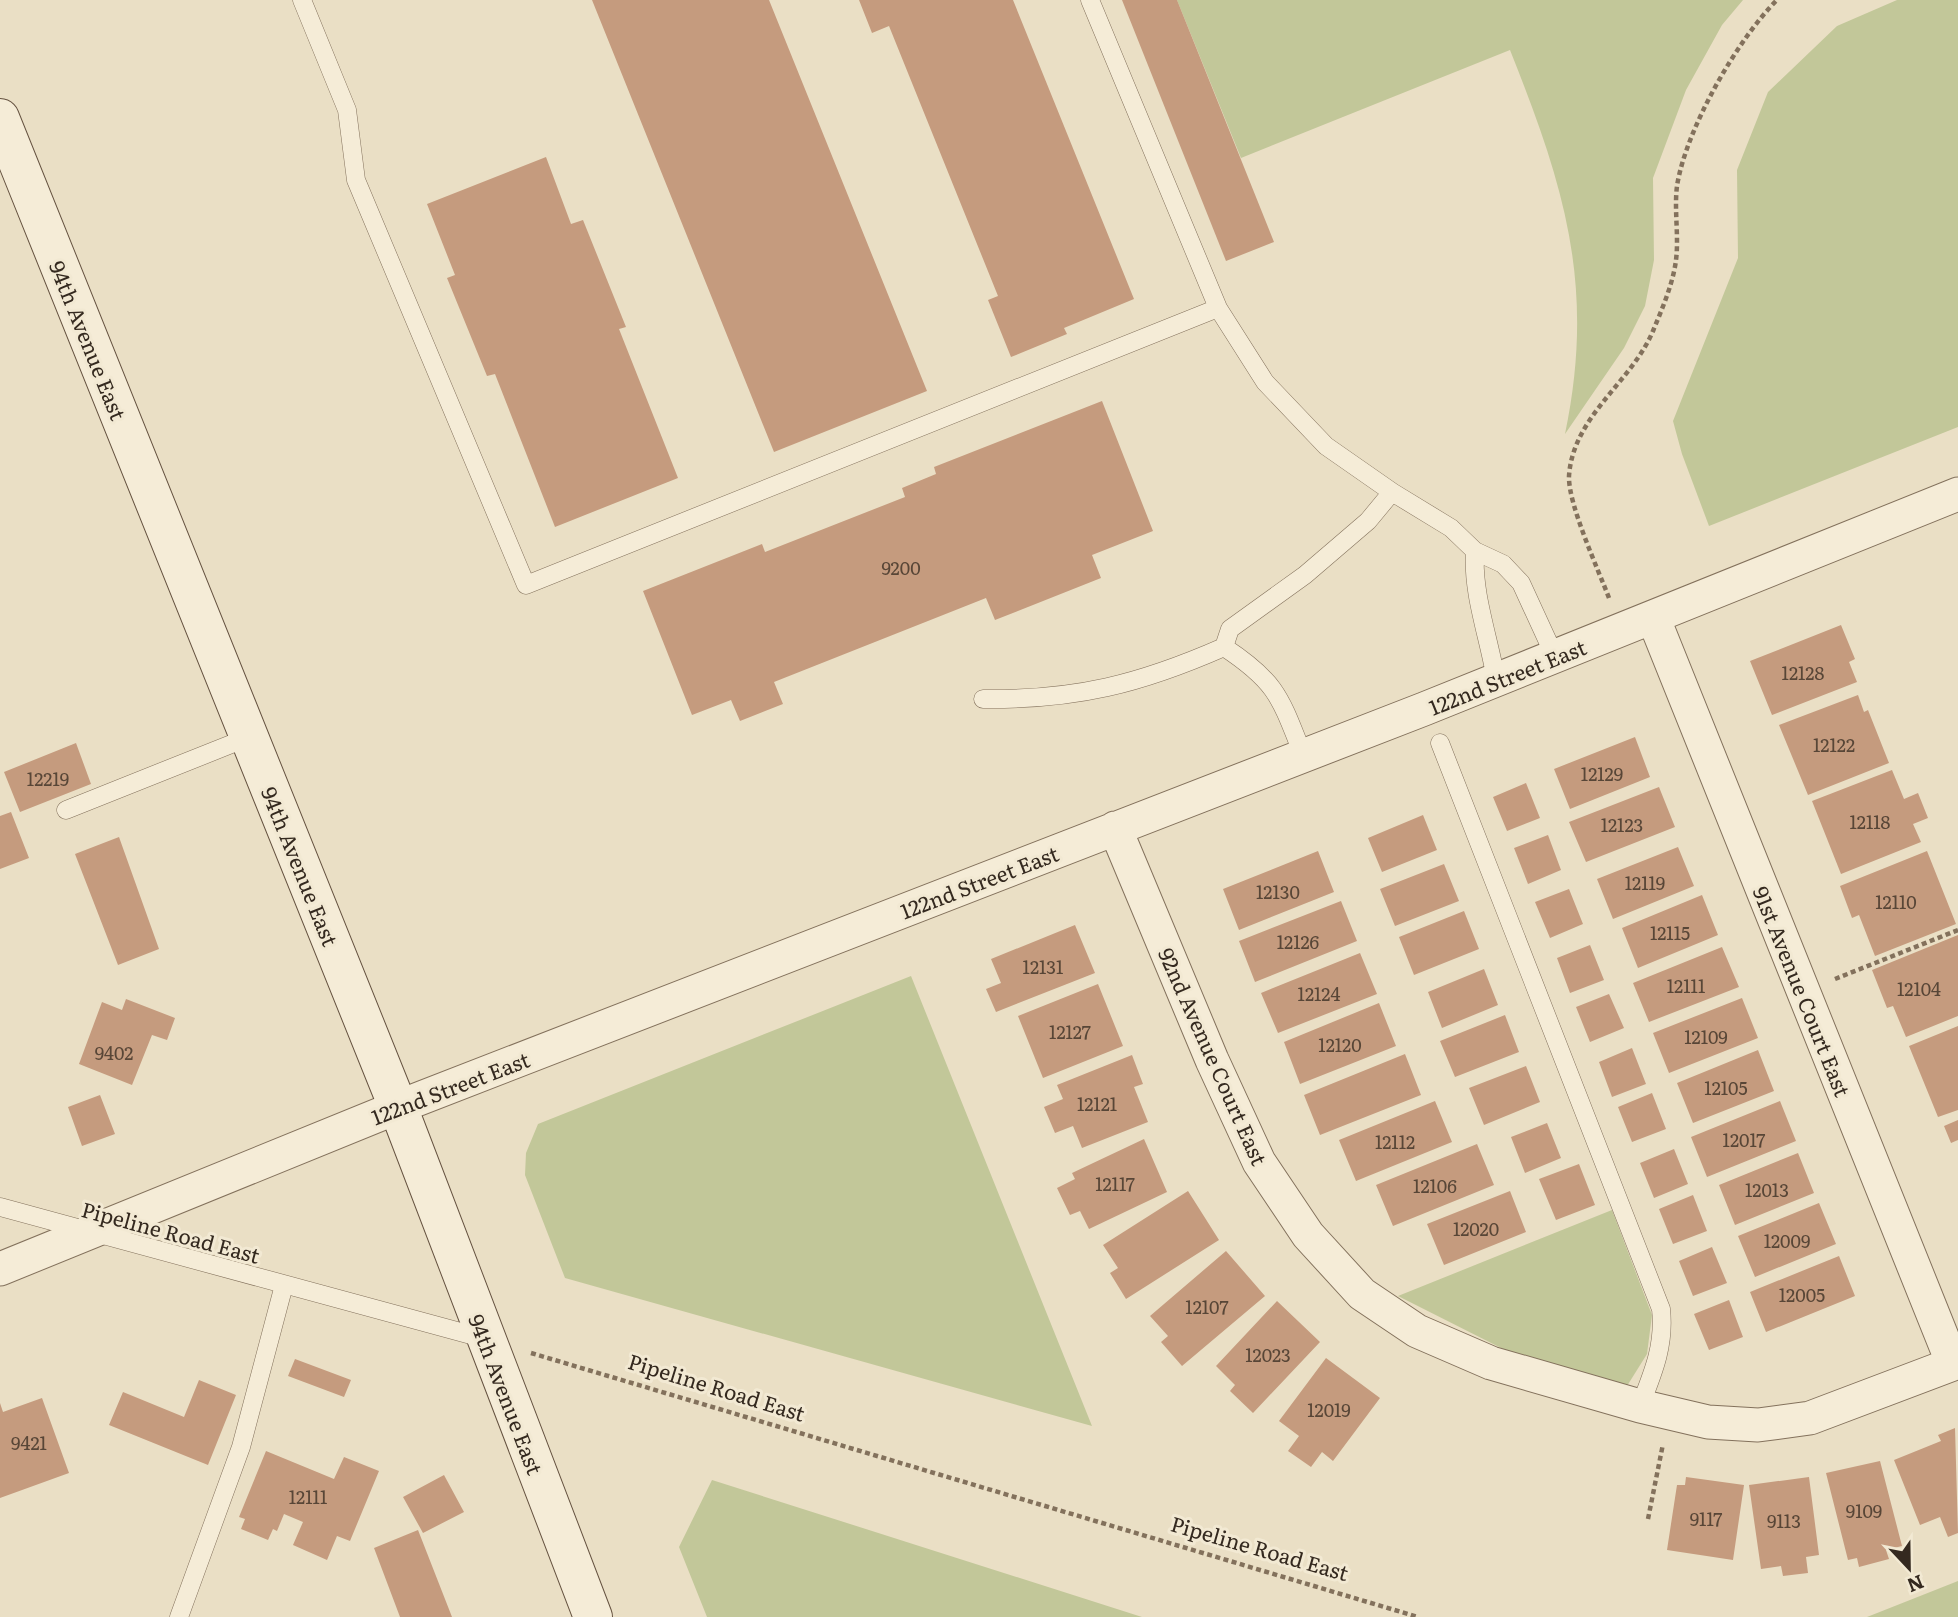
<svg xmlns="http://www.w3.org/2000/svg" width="1958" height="1617" font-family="Literata,serif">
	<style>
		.green { fill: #c2c799 }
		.building { fill: #c59b7e }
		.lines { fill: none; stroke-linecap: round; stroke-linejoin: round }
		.lane-casing { stroke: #83715c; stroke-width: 19 }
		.street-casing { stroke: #83715c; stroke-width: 35 }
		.secondary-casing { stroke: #655240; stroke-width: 40 }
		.path { stroke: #83715c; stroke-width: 4.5; stroke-dasharray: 5 3.5; stroke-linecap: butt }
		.lane { stroke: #f5ecd7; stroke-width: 18 }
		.street { stroke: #f5ecd7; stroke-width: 33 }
		.secondary { stroke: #f5ecd7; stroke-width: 38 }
		.labels { text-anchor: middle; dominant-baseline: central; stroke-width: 6; stroke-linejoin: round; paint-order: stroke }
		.number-label { font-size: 18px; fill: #584637 }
		.street-label { font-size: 21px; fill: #34291f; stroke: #f2e9d3 }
	</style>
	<rect width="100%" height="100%" fill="#eadfc5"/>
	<!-- green -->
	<path class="green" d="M1177 0H1743L1722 25 1686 90 1653 178 1654 260 1645 306 1624 348 1565 434C1596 286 1564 185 1510 50L1241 158Z
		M1897 0H1958V427L1709 526 1682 454 1673 421 1738 258 1737 170 1768 92 1837 26Z
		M911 976 1092 1426 565 1278 525 1175 526 1153 538 1124Z
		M1612 1210 1652 1315 1647 1354 1627 1386 1511 1353 1398 1296Z
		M712 1480 1142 1617H707L679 1547Z
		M1958 1581V1617H1867Z"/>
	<!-- building -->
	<path class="building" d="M592 0H769L927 391 774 452Z
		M859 0H1013L1134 299 1064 328 1067 334 1011 357 988 300 998 296 889 26 872 33Z
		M1122 0H1177L1274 242 1226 261Z
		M546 157 571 224 583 220 626 327 619 329 678 478 555 527 495 374 487 376 447 278 455 275 427 204Z
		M1102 401 1153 531 1092 555 1101 578 995 620 986 598 774 682 783 704 740 721 731 700 692 715 643 591 762 544 765 552 905 497 902 488 936 474 934 467Z
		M1841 625 1855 659 1849 662 1857 682 1772 715 1750 661Z
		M1858 695 1864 712 1868 710 1889 763 1808 795 1779 725Z
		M1635 737 1650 777 1570 809 1554 769Z
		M76 743 91 784 20 812 4 772Z
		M1892 770 1904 799 1918 793 1928 818 1913 824 1921 842 1841 874 1812 801Z
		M1526 783 1540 818 1507 831 1493 797Z
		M1659 787 1675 827 1586 862 1569 822Z
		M11 812 29 858 0 869V816Z
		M1423 815 1437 850 1382 872 1368 838Z
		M1548 835 1561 870 1528 884 1514 848Z
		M119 837 159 949 118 965 75 854Z
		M1678 847 1694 886 1613 919 1597 879Z
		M1318 851 1334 892 1239 930 1223 889Z
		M1927 851 1956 924 1875 956 1859 915 1852 918 1840 886Z
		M1444 864 1459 901 1395 926 1380 889Z
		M1569 889 1583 924 1550 938 1535 902Z
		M1702 895 1718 935 1638 968 1622 928Z
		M1341 901 1357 941 1255 982 1239 941Z
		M1464 911 1479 949 1414 975 1399 937Z
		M1075 925 1095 973 996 1012 986 989 1001 983 991 959Z
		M1958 935V1016L1906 1037 1893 1006 1887 1008 1872 970Z
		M1590 945 1604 980 1570 993 1557 958Z
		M1722 947 1739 987 1649 1022 1633 983Z
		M1360 953 1377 994 1278 1033 1261 993Z
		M1484 969 1498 1005 1442 1028 1428 992Z
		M1098 984 1123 1046 1043 1078 1018 1016Z
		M1609 994 1624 1028 1590 1042 1576 1007Z
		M1742 998 1758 1038 1669 1073 1653 1033Z
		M126 999 175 1018 167 1040 152 1035 132 1085 79 1064 102 1002 122 1010Z
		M1379 1003 1396 1046 1300 1084 1284 1042Z
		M1505 1015 1519 1052 1455 1077 1440 1041Z
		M1958 1026V1110L1938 1117 1909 1046Z
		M1632 1048 1646 1084 1612 1097 1599 1062Z
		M1758 1050 1774 1091 1693 1123 1677 1083Z
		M1405 1054 1421 1095 1320 1135 1304 1095Z
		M1132 1055 1143 1084 1134 1087 1148 1122 1082 1148 1073 1126 1055 1133 1044 1107 1063 1099 1057 1085Z
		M1526 1066 1540 1102 1484 1125 1469 1088Z
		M1652 1093 1666 1129 1632 1142 1618 1107Z
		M100 1095 115 1134 82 1146 68 1107Z
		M1435 1101 1452 1142 1356 1181 1339 1140Z
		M1780 1101 1796 1141 1707 1177 1691 1137Z
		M1958 1120V1140L1951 1143 1944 1126Z
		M1547 1123 1561 1158 1525 1173 1511 1137Z
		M1144 1139 1167 1192 1089 1229 1080 1211 1070 1215 1057 1188 1075 1179 1072 1173Z
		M1477 1144 1494 1185 1393 1226 1376 1185Z
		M1674 1149 1688 1184 1654 1198 1640 1163Z
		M1798 1153 1814 1193 1735 1225 1719 1185Z
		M1579 1164 1595 1205 1556 1220 1539 1179Z
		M1188 1191 1219 1240 1126 1299 1110 1273 1118 1268 1103 1245Z
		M1510 1191 1526 1232 1444 1265 1427 1224Z
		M1693 1195 1707 1231 1673 1244 1659 1209Z
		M1819 1203 1836 1244 1755 1277 1738 1236Z
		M1712 1247 1727 1283 1693 1296 1679 1261Z
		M1226 1251 1265 1296 1182 1366 1161 1342 1168 1336 1150 1316Z
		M1839 1256 1855 1296 1766 1332 1750 1292Z
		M1729 1300 1743 1337 1709 1350 1694 1314Z
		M1277 1301 1320 1342 1253 1413 1230 1391 1235 1385 1216 1366Z
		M1326 1358 1380 1398 1333 1461 1322 1452 1311 1467 1288 1451 1299 1436 1279 1421Z
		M295 1359 351 1380 344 1397 288 1376Z
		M199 1380 236 1395 208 1465 109 1425 123 1392 184 1417Z
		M42 1398 69 1473 0 1498V1403L3 1412Z
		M1955 1428 1958 1533 1948 1537 1940 1517 1920 1525 1894 1460 1941 1441 1938 1435Z
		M266 1451 334 1479 344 1457 379 1471 350 1541 337 1536 327 1560 293 1545 303 1522 284 1514 277 1531 273 1529 268 1540 241 1529 245 1519 239 1517Z
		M1880 1461 1902 1546 1886 1550 1889 1559 1859 1567 1857 1558 1848 1560 1826 1473Z
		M444 1475 464 1512 423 1533 403 1497Z
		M1686 1477 1744 1485 1733 1560 1667 1550 1677 1485H1685Z
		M1809 1477 1819 1555 1806 1557 1808 1573 1783 1576 1781 1566 1761 1569 1749 1485Z
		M418 1530 452 1617H400L374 1548Z"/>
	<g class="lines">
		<defs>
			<path id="lane" d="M302 0 347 110 356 180 526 585 1218 308
				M1090 0 1218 308 1265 382 1326 446 1392 492 1451 528 1475 551 1503 564 1521 583 1555 657
				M1475 551C1472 594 1489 637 1496 680
				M1224 647 1230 629 1305 575 1368 521 1392 492
				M983 699C1076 700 1140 684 1224 647 1277 682 1280 697 1303 755
				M1440 743 1661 1309C1665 1345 1653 1373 1640 1406
				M66 810 249 737
				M0 1207 486 1339
				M179 1617 241 1447 284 1285"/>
			<path id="street" d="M1653 617 1953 1364
				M1115 828 1212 1060 1259 1162 1308 1235 1362 1294 1417 1331 1491 1363 1640 1406 1708 1422 1758 1425 1810 1418 1958 1362
				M0 1269 398 1107 1424 709 1958 494"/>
			<path id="secondary" d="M0 118 398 1107 593 1617"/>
		</defs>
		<!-- lane casing -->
		<use href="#lane" class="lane-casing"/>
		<!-- street casing -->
		<use href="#street" class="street-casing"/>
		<!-- secondary casing -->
		<use href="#secondary" class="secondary-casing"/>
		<!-- path -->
		<path class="path" d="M1609 598C1598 569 1568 504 1569 476 1573 416 1631 383 1653 331 1662 309 1673 284 1676 260 1679 236 1674 210 1677 186 1686 129 1737 40 1777 0
			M1835 979 1958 930
			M531 1353 1418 1617
			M1648 1519 1663 1444"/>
		<!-- lane -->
		<use href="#lane" class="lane"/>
		<!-- street -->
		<use href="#street" class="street"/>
		<!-- secondary -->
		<use href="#secondary" class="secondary"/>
	</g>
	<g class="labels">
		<!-- number labels -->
		<g class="number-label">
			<text x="901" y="567">9200</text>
			<text x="1803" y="672">12128</text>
			<text x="1834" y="744">12122</text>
			<text x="1602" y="773">12129</text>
			<text x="48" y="778">12219</text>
			<text x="1870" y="821">12118</text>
			<text x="1622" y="824">12123</text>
			<text x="1645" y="882">12119</text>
			<text x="1278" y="891">12130</text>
			<text x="1896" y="901">12110</text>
			<text x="1670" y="932">12115</text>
			<text x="1298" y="941">12126</text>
			<text x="1043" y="966">12131</text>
			<text x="1686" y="985">12111</text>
			<text x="1919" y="988">12104</text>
			<text x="1319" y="993">12124</text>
			<text x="1070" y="1031">12127</text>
			<text x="1706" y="1036">12109</text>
			<text x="1340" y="1044">12120</text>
			<text x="114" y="1052">9402</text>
			<text x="1726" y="1087">12105</text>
			<text x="1097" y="1103">12121</text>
			<text x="1744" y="1139">12017</text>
			<text x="1395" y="1141">12112</text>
			<text x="1115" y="1183">12117</text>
			<text x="1435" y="1185">12106</text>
			<text x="1767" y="1189">12013</text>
			<text x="1476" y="1228">12020</text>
			<text x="1787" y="1240">12009</text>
			<text x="1802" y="1294">12005</text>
			<text x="1207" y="1306">12107</text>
			<text x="1268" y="1354">12023</text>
			<text x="1329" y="1409">12019</text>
			<text x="29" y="1442">9421</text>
			<text x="308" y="1496">12111</text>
			<text x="1864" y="1510">9109</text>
			<text x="1706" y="1518">9117</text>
			<text x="1784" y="1520">9113</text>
		</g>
		<!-- street labels -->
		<g class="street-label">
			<text transform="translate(89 340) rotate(68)">94th Avenue East</text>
			<text transform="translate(1507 676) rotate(-22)">122nd Street East</text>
			<text transform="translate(301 866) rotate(68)">94th Avenue East</text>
			<text transform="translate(979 881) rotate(-21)">122nd Street East</text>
			<text transform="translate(1803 991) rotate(68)">91st Avenue Court East</text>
			<text transform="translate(1214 1056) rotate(66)">92nd Avenue Court East</text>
			<text transform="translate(450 1087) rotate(-21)">122nd Street East</text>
			<text transform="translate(171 1231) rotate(15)">Pipeline Road East</text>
			<text transform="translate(717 1386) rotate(17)">Pipeline Road East</text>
			<text transform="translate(507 1394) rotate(69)">94th Avenue East</text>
			<text transform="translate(1260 1547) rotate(16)">Pipeline Road East</text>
		</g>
	</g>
	<!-- north arrow -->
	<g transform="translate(1909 1568) rotate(158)" stroke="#f2e9d3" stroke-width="5" paint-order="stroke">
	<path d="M0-5L12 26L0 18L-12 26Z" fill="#34291f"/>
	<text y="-10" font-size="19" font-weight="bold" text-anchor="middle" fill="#34291f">N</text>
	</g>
</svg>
